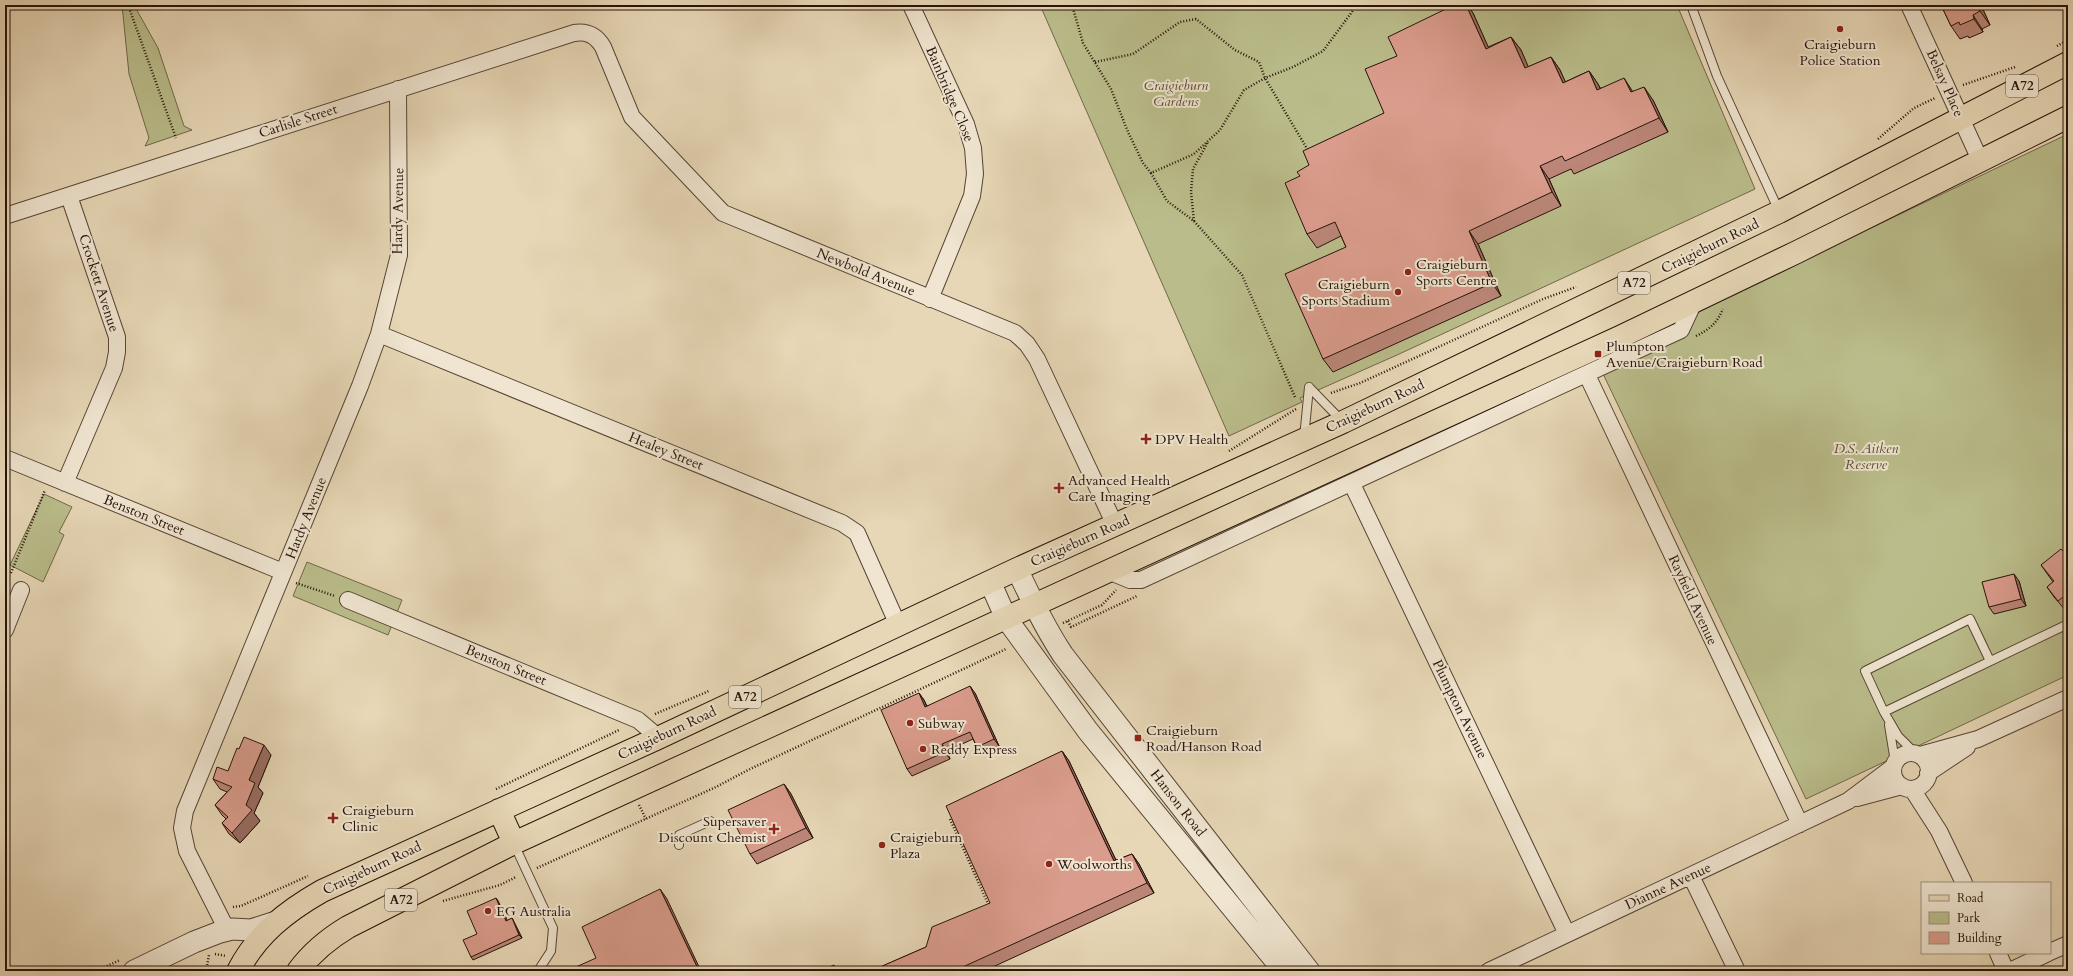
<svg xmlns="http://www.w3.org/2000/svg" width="2073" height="976" font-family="Cardo,serif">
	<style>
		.green { fill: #babd8b; stroke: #70684a }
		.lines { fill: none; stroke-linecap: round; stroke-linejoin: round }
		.service-casing { stroke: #574434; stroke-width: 10 }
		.minor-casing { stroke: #574434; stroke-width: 18 }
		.tertiary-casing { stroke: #574434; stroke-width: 23 }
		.primary-casing { stroke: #271309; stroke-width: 24 }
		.path { stroke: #271309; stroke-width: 2.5; stroke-dasharray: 1 2; stroke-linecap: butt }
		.service { stroke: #efe5d0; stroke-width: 8 }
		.minor { stroke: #efe5d0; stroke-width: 16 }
		.tertiary { stroke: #efe5d0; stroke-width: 21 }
		.primary { stroke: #e7d7b6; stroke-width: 22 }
		.wall { fill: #bb8678; stroke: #271309 }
		.shaded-wall { fill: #996d62; stroke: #271309 }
		.building { fill: #da9c8c; stroke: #271309 }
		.poi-dot { fill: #8f2418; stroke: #efe5d0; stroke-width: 1.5 }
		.labels { text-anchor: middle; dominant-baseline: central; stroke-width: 4; stroke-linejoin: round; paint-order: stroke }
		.shield { fill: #efe5d0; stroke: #635245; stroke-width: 1 }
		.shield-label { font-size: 13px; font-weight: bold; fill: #271309 }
		.poi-label { font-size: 14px; fill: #271309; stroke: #efe5d0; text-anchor: start }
		.street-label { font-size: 14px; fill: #271309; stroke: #efe5d0 }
		.park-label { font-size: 14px; font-style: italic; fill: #5a4e36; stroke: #efe5d0 }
	</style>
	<rect width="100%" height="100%" fill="#e7d7b6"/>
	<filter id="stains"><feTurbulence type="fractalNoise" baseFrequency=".005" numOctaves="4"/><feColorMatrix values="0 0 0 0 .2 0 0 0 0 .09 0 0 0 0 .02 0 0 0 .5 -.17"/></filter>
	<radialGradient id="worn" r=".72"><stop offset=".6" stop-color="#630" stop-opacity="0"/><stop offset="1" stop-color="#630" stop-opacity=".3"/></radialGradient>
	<!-- green -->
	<path class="green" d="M122 5H134L158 48 184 126 192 130 145 146 149 138 129 74Z
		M1040 5H1677L1755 189 1397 355 1300 398 1302 402 1229 436Z
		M2068 134V675L1806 799 1596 359Z
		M44 494 72 507 59 532 64 535 43 582 10 565Z
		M307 562 402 600 388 635 293 596Z"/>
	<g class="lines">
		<defs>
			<path id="service" d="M1691 5 1717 76 1779 211
				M1309 387 1342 421
				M1304 438 1309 387
				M1990 661 1970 619 1865 671 1884 712 2068 624
				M1884 712 1898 736 1915 753
				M1889 725 1895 762
				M514 844 553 928 551 951 538 971
				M679 845V835L710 821"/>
			<path id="minor" d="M911 5 966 124 973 148 975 174 972 196 930 299
				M1909 5 1981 162
				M5 216 574 33C587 31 596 35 603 47L632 117 723 213 1015 333 1027 344 1037 359 1115 525
				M379 334 842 523 857 533 898 625
				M1587 375 1800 824
				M5 458 283 572
				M65 483 114 368 117 352V337L69 196
				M1352 484 1567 934
				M1108 571 1130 580H1141L1681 330 1694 302
				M348 600 638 720 651 731 656 739
				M5 630 21 590
				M1893 771a18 18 0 1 1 36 0a18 18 0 1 1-36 0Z
				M1920 755 1978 739 2068 698
				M1928 773 1967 747
				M1912 789 1939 831 1964 883
				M1857 798 1902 786
				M1691 876 1737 971
				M227 930 187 851 182 828 185 811 360 386 379 334 399 255 398 89
				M2050 952 2068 944
				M1998 953 2006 971
				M1489 971 1848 801 1893 767
				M2010 971 2048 953"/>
			<path id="tertiary" d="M1017 569C1031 599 1045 628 1063 655L1309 971
				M990 582 1006 618 1088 731 1284 971
				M134 971 194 942 220 932 232 929 251 930 276 922"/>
			<path id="primary" d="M499 810 514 843
				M238 971C257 934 287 911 322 891L656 739 1017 569 1343 422 1779 212 2068 63
				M298 971C312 952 328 939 348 927L514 843 1620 337 1797 252 2068 117"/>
		</defs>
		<!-- service casing -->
		<use href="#service" class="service-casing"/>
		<!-- minor casing -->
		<use href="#minor" class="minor-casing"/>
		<!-- tertiary casing -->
		<use href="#tertiary" class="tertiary-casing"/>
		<!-- primary casing -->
		<use href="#primary" class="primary-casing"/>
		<!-- path -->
		<path class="path" d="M128 5 176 138
			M1072 5 1083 43 1111 89 1128 132 1143 163 1151 173 1194 154 1220 130 1244 90 1265 78 1293 67 1323 51 1357 5
			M2057 46 2068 40
			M1095 62 1133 54 1180 22 1196 19 1235 50 1259 62 1265 78 1309 152
			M1963 85 2015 67
			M1878 139 1914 108 1935 98
			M1151 173 1167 201 1194 221 1242 275 1295 397
			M1194 221 1191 192 1193 169 1208 142
			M1696 336C1710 329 1717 323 1723 309
			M1331 393 1360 383 1543 299 1576 287
			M1229 451 1296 409
			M11 573 45 490
			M296 583 335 596
			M1068 621 1071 627 1137 596
			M1063 623 1102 605 1116 590
			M655 714 709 691
			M496 789 619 730
			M639 805 646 819
			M950 819 989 906
			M537 868 716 787 748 770 1006 649
			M443 901 500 885 516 877
			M233 907 241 906 308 876
			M215 954 226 956
			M96 971 120 960
			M206 971 209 955"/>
		<!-- service -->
		<use href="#service" class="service"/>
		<!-- minor -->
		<use href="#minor" class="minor"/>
		<!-- tertiary -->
		<use href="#tertiary" class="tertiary"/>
		<!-- primary -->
		<use href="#primary" class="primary"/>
	</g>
	<!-- wall -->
	<path class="wall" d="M1454 5H1467L1473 13 1488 47 1511 37 1521 50 1528 67 1551 57 1560 70 1565 82 1589 71 1598 84 1600 88 1633 92 1653 100 1668 132 1574 174 1571 169 1549 179 1561 206 1478 244 1501 296 1333 372 1323 359 1346 247 1341 236 1317 248 1307 234 1300 176 1309 165 1384 113 1397 56Z
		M1941 5H1981L1990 25 1982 29 1983 32 1969 38 1968 36 1960 39 1951 26Z
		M2068 547V609L2066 611 2054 597 2047 587 2053 582 2041 565 2063 551Z
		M2019 581 2026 606 1994 614 1989 607Z
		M919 693 924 700 927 706 975 693 999 746 982 754 977 747 973 739 947 751 950 759 912 776 907 769Z
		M239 749 271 755 258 787 263 793 254 813 260 821 240 843 229 834 222 823 226 819 222 815 215 805 227 792 220 789 213 779 228 771Z
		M1062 751 1069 761 1116 860 1132 854 1139 864 1154 893 984 971H871L926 947 990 903Z
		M784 784 791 794 813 838 757 864 750 854Z
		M496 898 498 901 507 921 512 918 522 938 473 960 471 957Z"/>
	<!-- shaded-wall -->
	<path class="shaded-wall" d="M1466 5H1467L1473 13 1495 62 1486 49Z
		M1977 5H1981L1990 25 1980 11Z
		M1973 15 1982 29 1983 32 1974 19Z
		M1511 37 1521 50 1535 82 1525 68Z
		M1551 57 1560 70 1572 96 1563 83Z
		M1589 71 1598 84 1607 103 1597 90Z
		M1624 78 1633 92H1631Z
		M1644 87 1653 100 1668 132 1659 118Z
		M1540 166 1549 179 1561 206 1552 192Z
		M1469 231 1478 244 1501 296 1492 283Z
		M2014 574 2019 581 2026 606 2021 599Z
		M970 686 975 693 999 746 994 739Z
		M919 693 924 700 930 714 925 707Z
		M942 744 947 751 950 759 945 752Z
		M264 745 271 755 258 787 263 793 254 813 260 821 240 843 232 833 246 805 249 780Z
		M1062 751 1069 761 1121 871 1114 861Z
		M784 784 791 794 813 838 806 828Z
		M1132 854 1139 864 1154 893 1147 883Z
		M660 889 667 899 701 971H699Z
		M496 898 498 901 509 924 506 921Z
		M512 918 522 938 519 935Z"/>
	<!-- building -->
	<path class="building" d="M1454 5H1466L1486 49 1511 37 1525 68 1551 57 1563 83 1589 71 1597 90 1624 78 1631 92 1644 87 1659 118 1565 161 1562 156 1540 166 1552 192 1469 231 1492 283 1323 359 1285 274 1346 247 1335 222 1307 234 1285 183 1300 176 1297 172 1309 165 1303 151 1384 113 1365 69 1397 56 1388 37Z
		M1941 5H1977L1980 11 1973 15 1974 19 1960 25 1959 22 1951 26Z
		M2068 547V593L2058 601 2047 587 2054 581 2041 565 2061 549 2063 551Z
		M2014 574 2021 599 1989 607 1982 582Z
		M970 686 994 739 977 747 970 732 942 744 945 752 907 769 881 710 919 693 925 707Z
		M244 737 264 745 249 780 255 783 246 805 252 810 232 833 222 823 228 817 215 805 232 787 213 779 217 767 228 771 237 748 239 749Z
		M1062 751 1114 861 1132 854 1147 883 954 971H871L926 947 932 927 990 903 946 806Z
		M784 784 806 828 750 854 728 810Z
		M660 889 699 971H567L596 958 582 927Z
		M496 898 506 921 512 918 519 935 471 957 463 940 477 934 467 911Z
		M834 965 837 971H820Z"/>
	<!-- markers -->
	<g class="poi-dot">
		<circle cx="1840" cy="29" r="4"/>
		<circle cx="1408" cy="272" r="4"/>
		<circle cx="1398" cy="292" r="4"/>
		<rect x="1594" y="350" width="8" height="8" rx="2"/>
		<path d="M1144 433h4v4h4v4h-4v4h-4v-4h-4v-4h4z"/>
		<path d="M1057 482h4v4h4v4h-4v4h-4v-4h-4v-4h4z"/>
		<circle cx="910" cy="723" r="4"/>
		<rect x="1134" y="734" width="8" height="8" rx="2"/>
		<circle cx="923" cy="749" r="4"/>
		<path d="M331 812h4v4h4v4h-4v4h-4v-4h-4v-4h4z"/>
		<path d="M772 823h4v4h4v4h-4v4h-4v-4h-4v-4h4z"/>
		<circle cx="882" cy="845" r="4"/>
		<circle cx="1049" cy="864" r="4"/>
		<circle cx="488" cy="911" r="4"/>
	</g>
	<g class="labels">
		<!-- shield labels -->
		<g class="shield">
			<rect x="2006" y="75" width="32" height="22" rx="3"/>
			<rect x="1618" y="272" width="32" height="22" rx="3"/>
			<rect x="729" y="686" width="32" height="22" rx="3"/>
			<rect x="385" y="889" width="32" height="22" rx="3"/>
		</g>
		<g class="shield-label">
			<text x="2022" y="86">A72</text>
			<text x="1634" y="283">A72</text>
			<text x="745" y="697">A72</text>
			<text x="401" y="900">A72</text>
		</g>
		<!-- poi labels -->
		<g class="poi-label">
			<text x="1840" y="44" text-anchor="middle">Craigieburn<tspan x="1840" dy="16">Police Station</tspan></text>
			<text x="1416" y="264">Craigieburn<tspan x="1416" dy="16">Sports Centre</tspan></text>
			<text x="1390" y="284" text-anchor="end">Craigieburn<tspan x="1390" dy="16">Sports Stadium</tspan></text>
			<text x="1606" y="346">Plumpton<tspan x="1606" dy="16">Avenue/Craigieburn Road</tspan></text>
			<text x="1155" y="439">DPV Health</text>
			<text x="1068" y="480">Advanced Health<tspan x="1068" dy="16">Care Imaging</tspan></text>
			<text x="918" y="723">Subway</text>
			<text x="1146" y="730">Craigieburn<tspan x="1146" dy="16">Road/Hanson Road</tspan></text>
			<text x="931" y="749">Reddy Express</text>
			<text x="342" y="810">Craigieburn<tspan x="342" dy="16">Clinic</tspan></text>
			<text x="766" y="821" text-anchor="end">Supersaver<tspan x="766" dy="16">Discount Chemist</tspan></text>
			<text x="890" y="837">Craigieburn<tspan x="890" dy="16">Plaza</tspan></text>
			<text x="1057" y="864">Woolworths</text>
			<text x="496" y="911">EG Australia</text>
		</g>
		<!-- street labels -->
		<g class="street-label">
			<text transform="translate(1945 83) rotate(66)">Belsay Place</text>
			<text transform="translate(950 94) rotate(67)">Bainbridge Close</text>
			<text transform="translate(298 121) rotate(-18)">Carlisle Street</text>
			<text transform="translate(398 211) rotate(-89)">Hardy Avenue</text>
			<text transform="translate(1710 246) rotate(-26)">Craigieburn Road</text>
			<text transform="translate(866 272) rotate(22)">Newbold Avenue</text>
			<text transform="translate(99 283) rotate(72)">Crockett Avenue</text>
			<text transform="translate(1375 406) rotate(-25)">Craigieburn Road</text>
			<text transform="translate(666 451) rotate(22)">Healey Street</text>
			<text transform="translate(144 515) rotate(22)">Benston Street</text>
			<text transform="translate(306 518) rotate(-68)">Hardy Avenue</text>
			<text transform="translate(1080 541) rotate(-24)">Craigieburn Road</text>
			<text transform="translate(1693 600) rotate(65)">Rayfield Avenue</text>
			<text transform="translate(506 665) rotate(22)">Benston Street</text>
			<text transform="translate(1460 709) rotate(64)">Plumpton Avenue</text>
			<text transform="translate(667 733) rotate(-25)">Craigieburn Road</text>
			<text transform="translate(1178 803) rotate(52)">Hanson Road</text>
			<text transform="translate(372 868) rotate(-25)">Craigieburn Road</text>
			<text transform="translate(1668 886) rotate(-25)">Dianne Avenue</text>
		</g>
		<!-- park labels -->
		<g class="park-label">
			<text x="1176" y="85">Craigieburn<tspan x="1176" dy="16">Gardens</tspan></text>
			<text x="1866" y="448">D.S. Aitken<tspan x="1866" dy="16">Reserve</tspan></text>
		</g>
	</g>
	<!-- margin -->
	<rect width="2073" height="976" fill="none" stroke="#e7d7b6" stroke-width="20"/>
	<rect x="6" y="6" width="2061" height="964" fill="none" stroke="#271309" stroke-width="2"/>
	<rect x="10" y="10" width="2053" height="956" fill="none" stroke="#271309"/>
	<!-- legend -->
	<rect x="1921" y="882" width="130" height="72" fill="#efe5d0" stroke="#9f9180"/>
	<rect x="1929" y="895" width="20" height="6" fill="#e7d7b6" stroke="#9f9180"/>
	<text x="1957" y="902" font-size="12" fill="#271309">Road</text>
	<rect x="1929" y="912" width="20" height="12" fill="#babd8b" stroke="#9f9180"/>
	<text x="1957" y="922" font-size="12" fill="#271309">Park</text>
	<rect x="1929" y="932" width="20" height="12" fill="#da9c8c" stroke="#9f9180"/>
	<text x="1957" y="942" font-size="12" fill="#271309">Building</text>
	<rect width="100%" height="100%" filter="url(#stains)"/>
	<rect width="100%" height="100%" fill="url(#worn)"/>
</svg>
